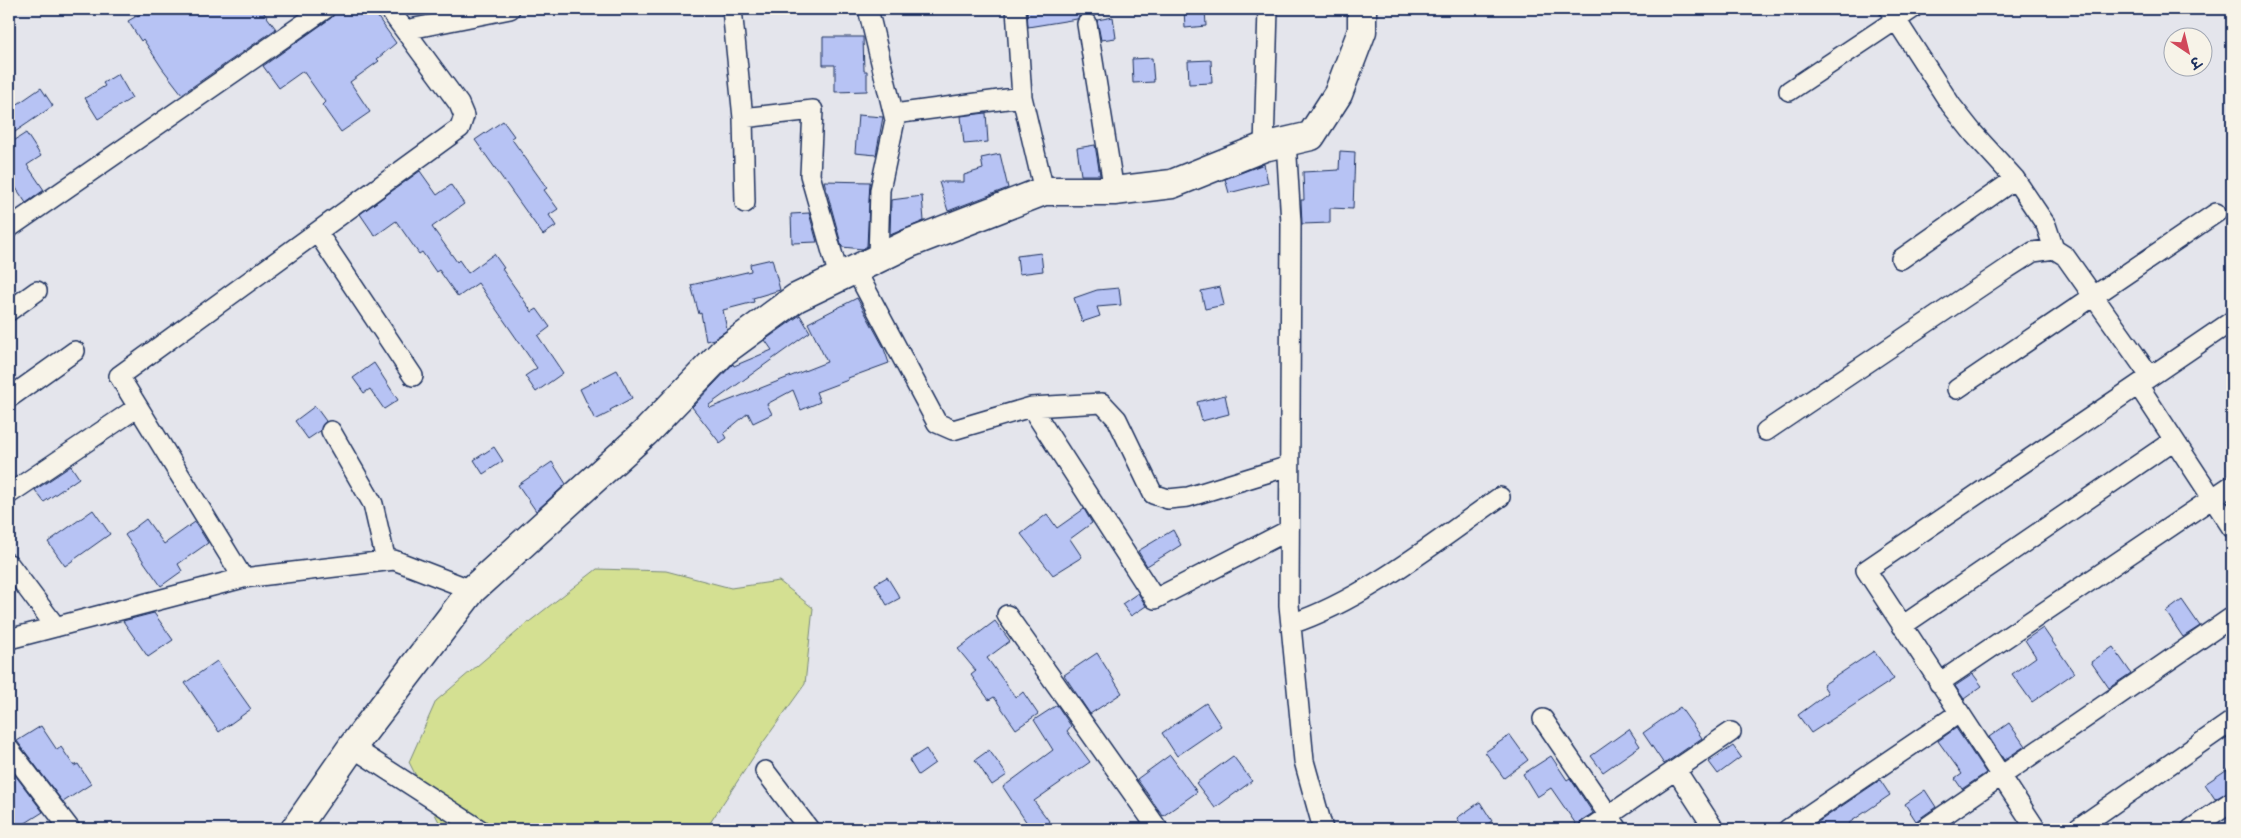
<svg xmlns="http://www.w3.org/2000/svg" width="2241" height="838" font-family="'Shantell Sans','Playpen Sans Deva',sans-serif">
	<style>
		.green { fill: #d4e092; stroke: #788878 }
		.building { fill: #b7c3f4; stroke: #1b2f5e }
		.lines { fill: none; stroke-linecap: round; stroke-linejoin: round }
		.street-casing { stroke: #1b2f5e; stroke-width: 22 }
		.secondary-casing { stroke: #1b2f5e; stroke-width: 31 }
		.street { stroke: #f7f3e8; stroke-width: 19 }
		.secondary { stroke: #f7f3e8; stroke-width: 28 }
	</style>
	<rect width="100%" height="100%" fill="#e4e5ec"/>
	<filter id="ink" filterUnits="userSpaceOnUse"><feTurbulence type="fractalNoise" baseFrequency=".02" numOctaves="2"/><feDisplacementMap in="SourceGraphic" scale="10" xChannelSelector="R" yChannelSelector="G"/><feConvolveMatrix kernelMatrix="1 2 1 2 8 2 1 2 1" color-interpolation-filters="sRGB"/></filter>
	<g filter="url(#ink)">
		<!-- green -->
		<path class="green" d="M597 569 666 571 731 588 779 581 813 608 805 684 762 744 706 829H453L439 822 409 762 436 701 525 625Z"/>
		<!-- building -->
		<path class="building" d="M149 9H261L276 29 182 94 162 68 143 39 141 41 128 21Z
			M336 9H372L396 43 377 59 379 61 350 82 370 112 341 132 322 105 325 102 303 71 279 88 263 66 331 18Z
			M1027 9H1090V13L1080 15 1077 19 1028 27Z
			M1184 9H1205L1206 26 1185 28Z
			M1113 17 1116 38 1101 40 1097 20Z
			M823 37H863L864 71H867V91L835 92V65H823Z
			M1152 58 1154 82 1133 83 1132 59Z
			M1211 60 1212 83 1189 84 1188 61Z
			M118 74 132 98 98 119 85 98 105 86 103 83Z
			M41 88 53 106 9 136V110Z
			M986 113 988 142 964 144 961 116Z
			M858 115 883 117 876 155 855 153Z
			M503 121 514 136 511 138 547 188 544 190 558 209 549 215 556 226 543 235 475 140Z
			M26 133 41 156 27 165 44 190 26 203 12 182 16 179 9 167V144Z
			M1095 145 1100 175H1081L1077 148Z
			M1340 151 1355 152 1353 209 1330 208V223L1302 224 1301 200H1304L1303 172 1339 170Z
			M1000 154 1008 188 948 211 939 182H964V175L983 169 981 158Z
			M1264 164 1268 183 1229 193 1225 179Z
			M420 171 437 195 451 185 464 204 432 227 457 262 459 260 468 273 494 254 504 268 502 269 532 312 537 309 550 327 538 336 563 373 536 392 525 376 537 368 478 283 458 297 439 270 436 272 422 252 419 254 396 221 375 236 360 214Z
			M824 181 870 182 867 246 863 249 842 247Z
			M922 196 924 221 890 235 891 200Z
			M809 213 817 242 792 243 791 214Z
			M1041 253 1043 271 1019 274 1017 256Z
			M772 259 780 290 753 298 754 302 723 310 727 330 714 339 706 341 701 313 699 314 691 285 751 271 750 264Z
			M1220 287 1224 305 1205 309 1201 291Z
			M1119 288 1121 305 1097 307 1100 316 1082 322 1074 298 1097 290Z
			M857 298 883 346 889 363 848 378V380L816 392 820 402 801 410 793 390 767 404 772 414 753 423 748 413 724 433 727 438 720 443 692 407 733 364 734 366 772 350 765 340 800 315 810 332 709 405 710 408 827 362 808 323Z
			M374 363 398 400 384 409 370 389 364 393 353 378Z
			M617 370 632 398 610 410 611 412 595 420 580 389Z
			M1225 395 1229 414 1202 421 1197 402Z
			M315 406 326 421 320 431 308 439 295 421Z
			M494 447 503 461 483 474 474 460Z
			M552 462 566 484 536 511 518 485Z
			M71 466 79 478 44 502 35 490Z
			M1084 509 1092 523 1070 539 1082 557 1053 575 1021 534 1047 514 1057 528Z
			M93 510 110 534 65 566 48 542Z
			M146 519 164 544 195 522 208 543 178 564 182 571 161 586 125 535Z
			M1173 530 1181 545 1147 566 1138 551Z
			M887 577 900 598 887 605 875 584Z
			M1138 593 1146 606 1131 616 1122 604Z
			M2182 600 2200 626 2183 637 2166 612Z
			M154 613 173 640 148 657 123 621Z
			M995 621 1010 641 987 658 1016 698 1023 692 1038 714 1016 729 994 697 989 700 971 675 976 671 958 649Z
			M2043 628 2074 673 2032 702 2012 674 2036 657 2025 640Z
			M2113 647 2131 673 2109 688 2091 662Z
			M1874 651 1894 679 1811 733 1798 715 1828 693 1823 685Z
			M1097 653 1122 693 1090 714 1064 675Z
			M217 661 251 709 219 732 185 683Z
			M1973 674 1982 686 1964 699 1955 686Z
			M1206 703 1221 726 1177 756 1162 733Z
			M1057 705 1071 726 1067 731 1090 762 1034 801 1055 829H1031L1003 787 1053 750 1034 720Z
			M1680 707 1702 738 1664 764 1643 733Z
			M2009 723 2025 746 2004 760 1989 737Z
			M41 726 57 750 61 747 74 766 78 764 91 784 63 802 17 741Z
			M1956 728 1986 773 1962 789 1955 779 1962 774 1938 741Z
			M1629 729 1640 746 1603 772 1591 756Z
			M1510 735 1528 760 1504 778 1485 752Z
			M1733 746 1741 757 1718 774 1709 762Z
			M926 749 935 763 918 775 909 760Z
			M989 750 1007 775 992 785 975 760Z
			M1170 755 1197 792 1163 816 1137 779Z
			M1233 756 1252 781 1215 808 1196 783Z
			M1551 756 1567 780 1570 778 1593 813 1582 820 1578 827 1551 788 1537 797 1523 774Z
			M2232 766V790L2215 799 2205 784Z
			M9 767 43 812 16 829H9Z
			M1880 780 1890 795 1849 823 1853 829H1808Z
			M1925 790 1936 807 1916 821 1905 804Z
			M1480 802 1492 821 1480 829H1464L1457 818Z"/>
		<g class="lines">
			<defs>
				<path id="street" d="M732 9 743 118 745 203
					M868 9 895 120 880 190 878 258
					M1016 9 1022 97 1044 191
					M1889 9 1951 105 1974 134 2015 179 2046 225 2054 249
					M1087 24 1114 191
					M405 30 510 9
					M1789 91 1912 9
					M894 114 1022 97
					M743 118 813 110 810 175 839 277
					M1286 141 1291 223 1289 605 1304 761 1323 829
					M1264 147 1268 9
					M9 228 325 9
					M317 232 413 376
					M1901 259 2015 179
					M855 269 937 423 953 430 1031 407 1102 403 1117 419 1153 494 1168 499 1188 497 1289 466
					M9 311 37 291
					M2138 385 2232 528
					M1957 389 2216 213
					M9 398 75 351
					M1031 407 1155 599 1289 530
					M331 431 373 504 386 561
					M1766 431 2008 268 2033 252 2054 249 2065 256 2150 376
					M9 494 138 407
					M9 564 56 627
					M243 578 119 376 460 128 464 116 459 104 389 9
					M1007 615 1158 829
					M1291 624C1364 600 1437 541 1500 497
					M1902 626 2174 440
					M9 639 243 578 394 560 472 590
					M1939 683 2232 485
					M1543 719 1618 829
					M352 747 479 829
					M9 749 70 829
					M1676 770 1714 829
					M765 771 809 829
					M1589 829 1731 732
					M1788 829 1959 713
					M1924 829 2232 617
					M2036 829 1866 570 2232 321
					M2077 829 2232 721
					M2191 829 2232 801"/>
				<path id="secondary" d="M295 829 352 747 472 590 645 433 724 351 796 298 910 243 1044 191H1114L1172 184 1264 147 1311 136 1338 94 1362 31V9"/>
			</defs>
			<!-- street casing -->
			<use href="#street" class="street-casing"/>
			<!-- secondary casing -->
			<use href="#secondary" class="secondary-casing"/>
			<!-- street -->
			<use href="#street" class="street"/>
			<!-- secondary -->
			<use href="#secondary" class="secondary"/>
		</g>
	</g>
	<!-- margin -->
	<rect width="2241" height="838" fill="none" stroke="#f7f3e8" stroke-width="30"/>
	<rect x="15" y="15" width="2211" height="808" fill="none" stroke="#1b2f5e" stroke-width="2" filter="url(#ink)"/>
	<!-- north arrow -->
	<g transform="translate(2188 52) rotate(145)"><circle r="24" fill="#f7f3e8" stroke="#9fa5b1"/>
	<path d="M0-4L9 19L0 12L-9 19Z" fill="#d1495b"/>
	<text y="-8" font-size="14" font-weight="bold" text-anchor="middle" fill="#1b2f5e">उ</text>
	</g>
</svg>
